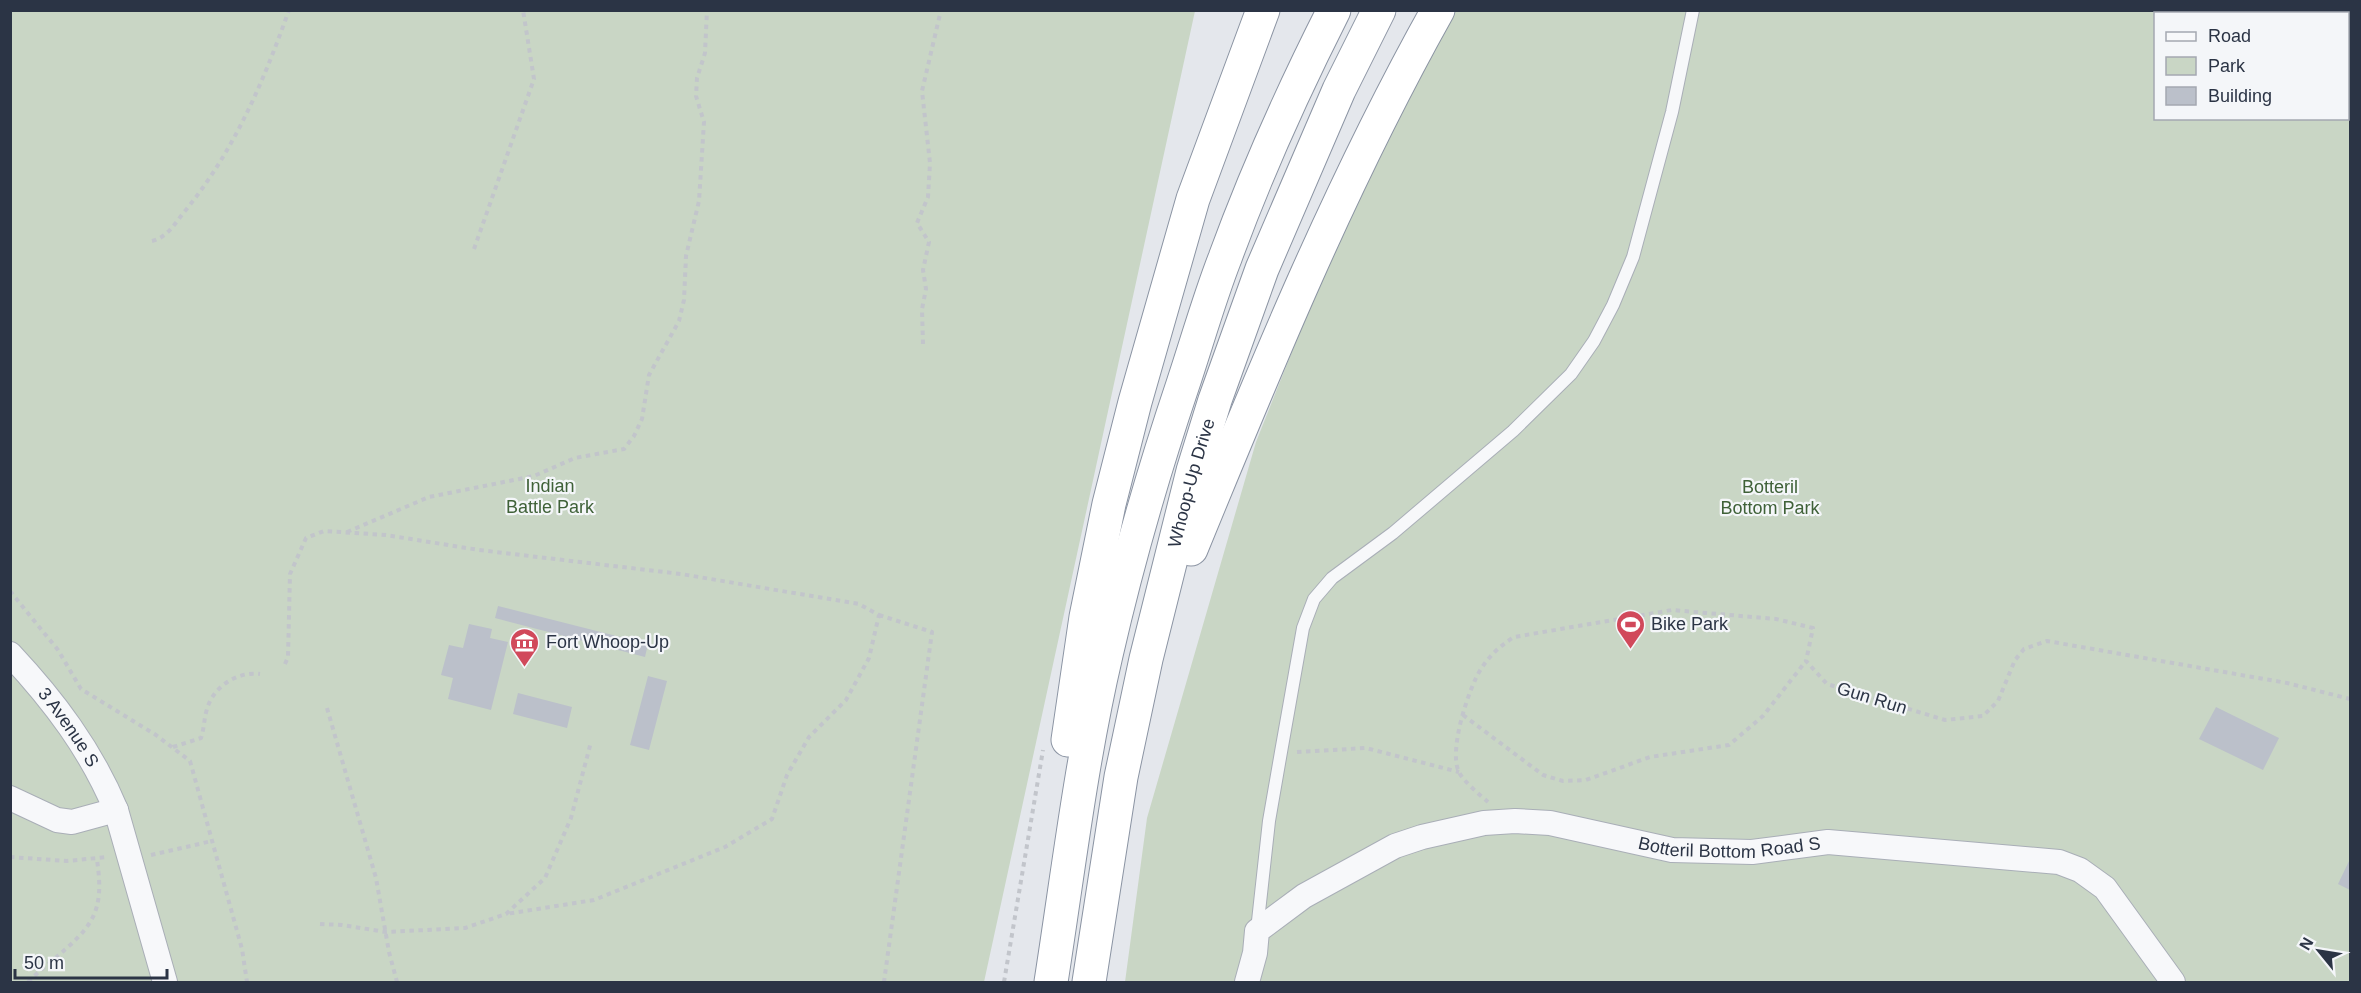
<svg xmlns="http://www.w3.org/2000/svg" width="2361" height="993" font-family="Helvetica,sans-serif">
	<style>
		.green { fill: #c9d6c5; fill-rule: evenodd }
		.building { fill: #bbc0ca }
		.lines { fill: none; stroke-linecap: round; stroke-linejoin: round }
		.service-casing { stroke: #a9aeb7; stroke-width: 14 }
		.minor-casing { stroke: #a9aeb7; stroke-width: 26 }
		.motorway-casing { stroke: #8b94a3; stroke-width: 35 }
		.path { stroke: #c2c5cb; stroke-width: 4; stroke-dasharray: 4.5 4.5; stroke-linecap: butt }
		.service { stroke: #f7f8fa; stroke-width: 12 }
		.minor { stroke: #f7f8fa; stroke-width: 24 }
		.motorway { stroke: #fff; stroke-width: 33 }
		.labels { text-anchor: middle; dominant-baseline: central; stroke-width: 4.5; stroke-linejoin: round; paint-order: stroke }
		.street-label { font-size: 18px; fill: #2b3445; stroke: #f4f6f9 }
		.park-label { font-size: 18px; fill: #3f6138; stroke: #f4f6f9 }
		.poi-label { font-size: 18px; fill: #2b3445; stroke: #f4f6f9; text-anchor: start }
	</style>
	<rect width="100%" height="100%" fill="#e4e7ec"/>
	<!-- green -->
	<path class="green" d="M10 11H1195L984 982H11Z
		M1450 11H2350V982H1125L1147 818 1256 442 1400 80ZM2156 14H2348V118H2156Z"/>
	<!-- building -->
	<path class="building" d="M498 606 648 644 645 657 495 618Z
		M469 624 492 629 490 638 508 642 491 710 448 699 453 678 441 675 449 645 463 648Z
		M648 676 667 681 649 750 630 745Z
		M518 693 572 707 567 728 513 714Z
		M2216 707 2279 738 2263 770 2199 739Z
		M2350 859V890L2338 884Z"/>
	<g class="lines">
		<defs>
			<path id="service" d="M1257 930 1269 821 1281 752 1303 628 1314 599 1332 578 1393 533 1513 431 1571 374 1594 341 1613 305 1633 257 1672 112 1693 10"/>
			<g id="minor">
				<path id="s1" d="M10 654C54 701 91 750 116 810L165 982"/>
				<path d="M10 798 57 820 72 822 116 810"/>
				<path id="s2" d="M1247 982 1255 953 1257 931 1304 896 1395 846 1422 837 1484 823 1515 821 1550 823 1672 850 1752 852 1828 842 2059 862 2080 870 2105 888 2173 982"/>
			</g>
			<g id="motorway">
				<path d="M1191 549C1266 366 1341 183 1438 10"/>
				<path d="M1068 740 1086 617 1109 504 1135 402 1193 199 1263 10"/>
				<path d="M1051 982C1068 873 1081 762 1106 655 1127 563 1153 473 1183 384 1197 342 1209 299 1225 258 1256 173 1293 91 1334 10"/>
				<path id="s3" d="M1089 982 1121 777 1146 659 1193 471 1215 400 1262 269 1339 90 1379 10"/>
			</g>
		</defs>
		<!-- service casing -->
		<use href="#service" class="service-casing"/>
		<!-- minor casing -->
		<use href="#minor" class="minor-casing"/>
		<!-- motorway casing -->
		<use href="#motorway" class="motorway-casing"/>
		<!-- path -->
		<path class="path" d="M152 241C168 237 175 223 185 211 234 151 263 83 289 10
			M474 249 534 79 523 10
			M923 344 922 309 926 289 923 270 929 242 917 223 928 197 930 163 922 91 941 10
			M347 532 429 497 534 476 575 458 624 449 634 436 642 419 649 375 679 321 684 300 686 256 699 201 704 122 696 96 697 78 705 53 707 10
			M10 591 58 650 81 689 156 735 190 761 242 949 247 982
			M879 615 932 632 884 982
			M285 664 288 657 290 574 306 538 324 531 386 535 479 550 681 574 859 604 879 615 869 658 846 700 809 737 787 775 772 819 725 847 594 900 506 914
			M327 708 376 878 389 952 397 982
			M1463 715 1543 775 1563 781 1586 780 1650 757 1729 745 1763 716 1806 661
			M173 747 201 738C204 729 204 719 207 709 213 687 237 671 260 674
			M1297 752 1366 748 1459 772
			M1488 802C1480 795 1463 781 1459 772 1448 751 1469 687 1481 669 1490 655 1500 646 1514 637L1672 610 1776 619 1813 628 1806 661 1827 684 1945 720 1983 716 1998 701 2015 660 2024 649 2047 641 2287 683 2350 699
			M151 855 212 841
			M10 857 67 861 107 857
			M320 924 342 925 386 932 465 928 506 914 545 878 571 818 591 742
			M28 982C36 974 44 967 53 960 92 927 105 913 97 860
			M1004 982 1043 750"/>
		<!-- service -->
		<use href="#service" class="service"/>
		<!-- minor -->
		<use href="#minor" class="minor"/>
		<!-- motorway -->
		<use href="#motorway" class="motorway"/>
	</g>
	<!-- icons -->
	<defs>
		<symbol id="stadium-pin" viewBox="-11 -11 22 30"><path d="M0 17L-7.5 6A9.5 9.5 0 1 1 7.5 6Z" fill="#d1495b" stroke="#f4f6f9"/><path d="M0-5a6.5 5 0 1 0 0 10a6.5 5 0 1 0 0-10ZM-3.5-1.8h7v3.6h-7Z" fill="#fff"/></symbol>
		<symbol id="museum-pin" viewBox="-11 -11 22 30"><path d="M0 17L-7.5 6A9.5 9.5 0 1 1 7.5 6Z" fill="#d1495b" stroke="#f4f6f9"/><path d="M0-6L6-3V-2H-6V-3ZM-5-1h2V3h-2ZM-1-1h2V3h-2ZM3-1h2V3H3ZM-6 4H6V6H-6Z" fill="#fff"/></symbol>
	</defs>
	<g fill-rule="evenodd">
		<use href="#stadium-pin" x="1614" y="608" width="33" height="45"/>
		<use href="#museum-pin" x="508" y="626" width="33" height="45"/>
	</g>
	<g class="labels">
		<!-- street labels -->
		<g class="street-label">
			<text stroke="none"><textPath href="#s3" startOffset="510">Whoop-Up Drive</textPath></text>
			<text transform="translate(1872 698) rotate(17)">Gun Run</text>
			<text stroke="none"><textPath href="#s1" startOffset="94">3 Avenue S</textPath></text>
			<text stroke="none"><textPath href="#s2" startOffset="555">Botteril Bottom Road S</textPath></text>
		</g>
		<!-- park labels -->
		<g class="park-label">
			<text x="550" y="486">Indian<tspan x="550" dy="21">Battle Park</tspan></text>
			<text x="1770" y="487">Botteril<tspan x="1770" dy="21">Bottom Park</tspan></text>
		</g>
		<!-- poi labels -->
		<g class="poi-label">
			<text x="1651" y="624">Bike Park</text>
			<text x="546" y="642">Fort Whoop-Up</text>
		</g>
	</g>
	<!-- border -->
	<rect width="2361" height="993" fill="none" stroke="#2b3445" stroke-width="24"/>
	<!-- legend -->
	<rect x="2154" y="12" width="195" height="108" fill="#f4f6f9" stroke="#a4a8b1" stroke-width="1.5"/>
	<rect x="2166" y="32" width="30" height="9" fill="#f7f8fa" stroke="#a4a8b1" stroke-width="1.5"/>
	<text x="2208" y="42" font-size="18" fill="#2b3445">Road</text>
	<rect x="2166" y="57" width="30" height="18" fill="#c9d6c5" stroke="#a4a8b1" stroke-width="1.5"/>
	<text x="2208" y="72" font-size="18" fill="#2b3445">Park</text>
	<rect x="2166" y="87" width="30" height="18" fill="#bbc0ca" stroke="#a4a8b1" stroke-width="1.5"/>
	<text x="2208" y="102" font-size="18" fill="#2b3445">Building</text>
	<!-- north arrow -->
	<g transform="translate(2319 951) rotate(300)" stroke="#f4f6f9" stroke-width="4.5" paint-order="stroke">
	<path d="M0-4.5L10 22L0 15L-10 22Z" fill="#2b3445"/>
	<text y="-9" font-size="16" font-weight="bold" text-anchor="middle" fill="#2b3445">N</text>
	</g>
	<!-- scale -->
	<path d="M15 969v9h152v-9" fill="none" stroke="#2b3445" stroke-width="3"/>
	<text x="24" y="969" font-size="18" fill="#2b3445" stroke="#f4f6f9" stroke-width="4.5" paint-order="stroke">50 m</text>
</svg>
